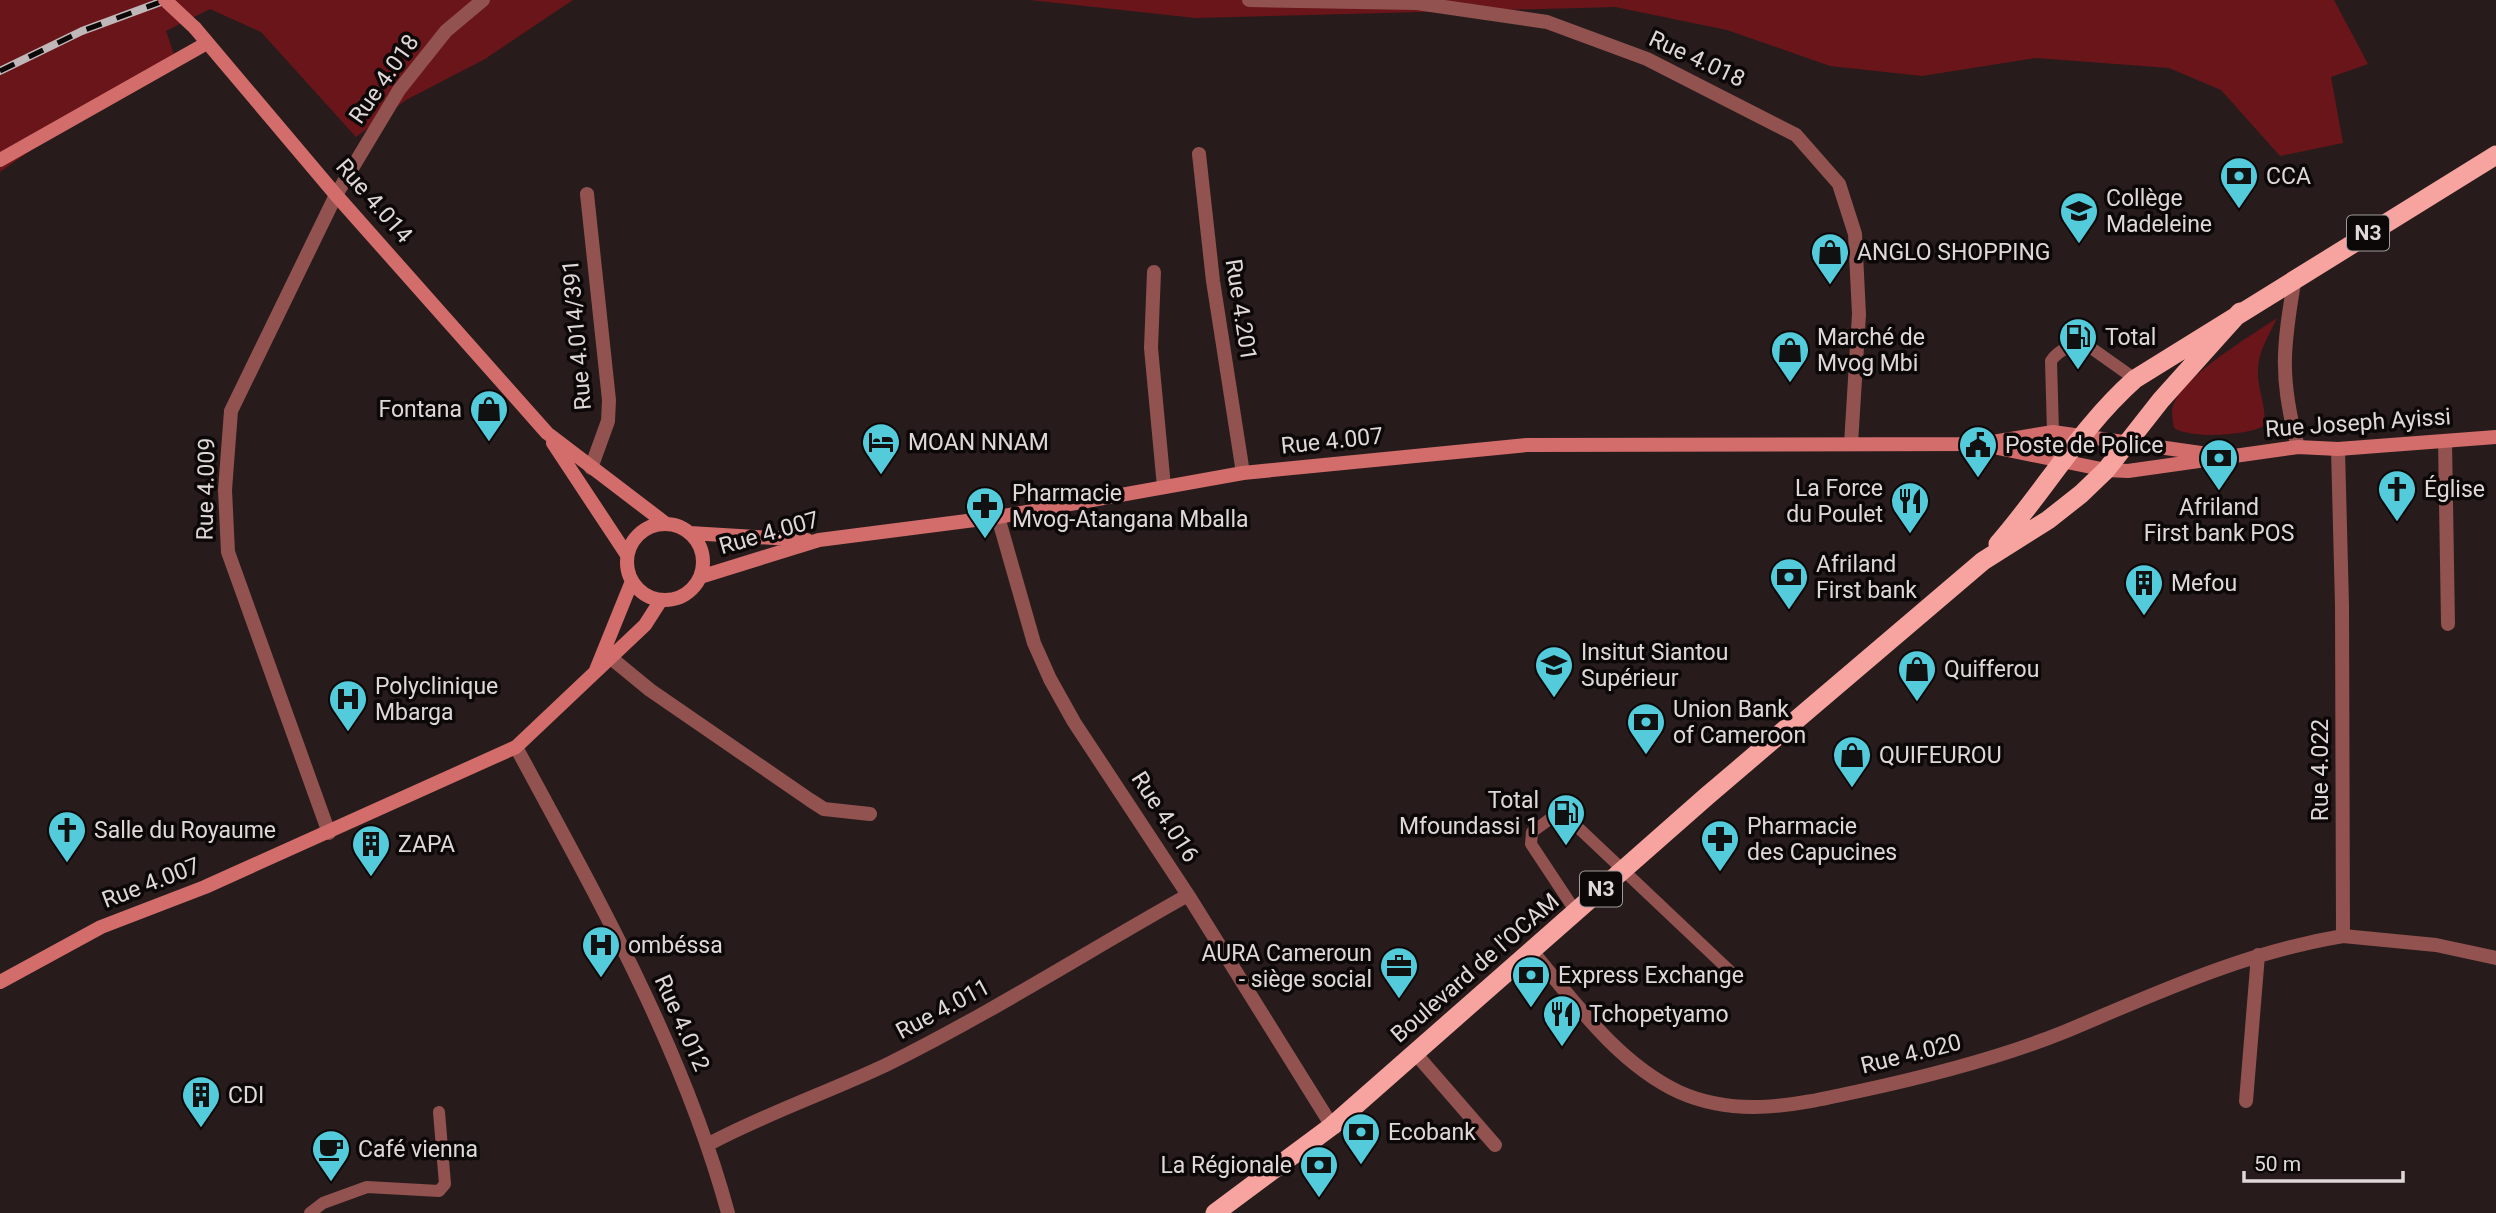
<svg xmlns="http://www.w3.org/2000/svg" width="2496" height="1213" font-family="Roboto,sans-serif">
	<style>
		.green { fill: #6a151a }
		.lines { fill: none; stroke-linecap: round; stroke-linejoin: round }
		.service { stroke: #915250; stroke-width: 12 }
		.minor { stroke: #915250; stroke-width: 14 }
		.secondary { stroke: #d26d6b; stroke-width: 14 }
		.trunk { stroke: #f7a39f; stroke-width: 19 }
		.rail-casing { stroke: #c0b8b8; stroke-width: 8 }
		.rail { stroke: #0c0808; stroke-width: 5; stroke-dasharray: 16; stroke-linecap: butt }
		.secondary-bridge { stroke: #d26d6b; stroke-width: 14 }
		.labels { text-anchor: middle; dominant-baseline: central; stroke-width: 7; stroke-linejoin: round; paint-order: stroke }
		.shield { fill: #0c0808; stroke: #a09a9a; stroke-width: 2 }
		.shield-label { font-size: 21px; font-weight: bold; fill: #e0d8d8 }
		.street-label { font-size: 23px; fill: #e0d8d8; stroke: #0c0808 }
		.poi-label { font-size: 23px; fill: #e0d8d8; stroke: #0c0808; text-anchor: start }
	</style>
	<rect width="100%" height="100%" fill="#271c1b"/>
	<!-- green -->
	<path class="green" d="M0 0H573L485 59 406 100 356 137 261 32 210 9 166 31 176 60 54 134 0 172Z
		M1030 0H2334L2368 64 2331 77 2343 143 2280 156 2221 90 2169 68 2036 58 1922 76 1830 66 1727 30 1615 7 1195 18Z
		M2277 318C2269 335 2258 352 2258 370 2257 390 2267 406 2264 426 2246 436 2191 439 2174 428 2173 423 2172 416 2172 411 2176 379 2251 336 2277 318Z"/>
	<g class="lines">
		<!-- service -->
		<path class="service" d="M2053 432 2051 361C2058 350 2075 343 2087 345L2135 379
			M1576 912 1531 844 1532 832 1554 816 1568 818 1732 973
			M310 1213 323 1203 367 1187 439 1191 445 1184 439 1112"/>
		<!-- minor -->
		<path class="minor" d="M1249 0 1417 3 1547 22 1647 59 1796 135 1839 184 1855 234 1859 314 1851 444
			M1199 154 1213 281 1243 473
			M587 194 609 400 608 421 591 468
			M1154 272 1151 348 1164 487
			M2295 277C2283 346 2279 378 2298 447
			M2445 441 2448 624
			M2338 449 2342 605 2343 936 2436 945 2496 958
			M998 517 1034 643 1050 679 1074 722 1188 895 1332 1126
			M611 658 650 690 810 800 824 809 870 814
			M516 747C597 897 683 1048 728 1213
			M329 833 228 552 225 490 231 411 336 195 399 90 446 31 483 0
			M1531 950C1574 1001 1617 1063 1679 1092 1737 1118 1796 1105 1855 1092 1925 1077 1997 1059 2064 1032 2157 993 2242 953 2343 936
			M1415 1053 1495 1145
			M2246 1101 2258 955
			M709 1144C767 1113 829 1092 888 1064 991 1013 1088 951 1188 895"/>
		<!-- secondary -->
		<path class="secondary" d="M195 28 336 195 547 433 665 523
			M0 160 207 43
			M553 443 627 555
			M1988 446 2106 470 2128 471 2298 447 2338 449 2496 437
			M627 562a38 38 0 1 1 76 0a38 38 0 1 1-76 0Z
			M690 533 807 540
			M700 577 819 540 998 517 1243 473 1527 445 1980 444 2053 432 2222 456
			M596 670 632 581
			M0 982 101 927 205 887 516 747 645 625 661 600"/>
		<!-- trunk -->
		<path class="trunk" d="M1998 544C2045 490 2081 427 2135 379L2496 155
			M1215 1213 1332 1126 1707 796 1983 561 2048 520 2081 494 2106 470 2161 400 2240 312"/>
		<defs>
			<path id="rail" d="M0 71 82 31 166 0"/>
		</defs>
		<!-- rail casing -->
		<use href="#rail" class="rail-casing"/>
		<!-- rail -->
		<use href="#rail" class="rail"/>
		<!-- secondary-bridge -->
		<path class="secondary-bridge" d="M165 0 195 28"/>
	</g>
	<!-- icons -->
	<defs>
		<symbol id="bank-pin" viewBox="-11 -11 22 30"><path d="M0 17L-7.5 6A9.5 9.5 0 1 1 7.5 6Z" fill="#53cbdb" stroke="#0c0808"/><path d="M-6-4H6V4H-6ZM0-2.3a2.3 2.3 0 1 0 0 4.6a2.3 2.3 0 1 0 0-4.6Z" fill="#111"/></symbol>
		<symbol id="school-pin" viewBox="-11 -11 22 30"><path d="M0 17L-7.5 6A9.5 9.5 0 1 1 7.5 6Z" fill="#53cbdb" stroke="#0c0808"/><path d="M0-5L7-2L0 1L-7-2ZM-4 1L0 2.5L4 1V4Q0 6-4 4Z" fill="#111"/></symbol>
		<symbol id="shop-pin" viewBox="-11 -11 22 30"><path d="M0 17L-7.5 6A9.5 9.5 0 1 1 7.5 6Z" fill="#53cbdb" stroke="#0c0808"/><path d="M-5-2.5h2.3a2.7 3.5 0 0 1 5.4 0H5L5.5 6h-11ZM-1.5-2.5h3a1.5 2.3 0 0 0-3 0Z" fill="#111"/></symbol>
		<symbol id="fuel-pin" viewBox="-11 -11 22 30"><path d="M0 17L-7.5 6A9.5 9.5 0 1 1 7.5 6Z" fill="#53cbdb" stroke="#0c0808"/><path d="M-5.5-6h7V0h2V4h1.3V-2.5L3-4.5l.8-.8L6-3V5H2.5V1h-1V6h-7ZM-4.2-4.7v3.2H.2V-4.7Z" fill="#111"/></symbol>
		<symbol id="hotel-pin" viewBox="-11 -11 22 30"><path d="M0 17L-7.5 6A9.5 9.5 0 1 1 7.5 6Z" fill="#53cbdb" stroke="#0c0808"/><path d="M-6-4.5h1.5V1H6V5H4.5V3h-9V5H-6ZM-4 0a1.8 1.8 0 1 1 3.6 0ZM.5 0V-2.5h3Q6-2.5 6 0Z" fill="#111"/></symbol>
		<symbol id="civic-pin" viewBox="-11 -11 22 30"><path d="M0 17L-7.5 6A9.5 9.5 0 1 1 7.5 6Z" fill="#53cbdb" stroke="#0c0808"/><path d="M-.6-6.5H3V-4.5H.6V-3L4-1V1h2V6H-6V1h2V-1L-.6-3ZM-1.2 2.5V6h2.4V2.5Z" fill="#111"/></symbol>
		<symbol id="church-pin" viewBox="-11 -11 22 30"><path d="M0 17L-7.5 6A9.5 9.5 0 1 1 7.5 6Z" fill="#53cbdb" stroke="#0c0808"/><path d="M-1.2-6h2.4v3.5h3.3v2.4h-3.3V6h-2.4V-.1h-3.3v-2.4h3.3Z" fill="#111"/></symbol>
		<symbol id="restaurant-pin" viewBox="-11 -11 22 30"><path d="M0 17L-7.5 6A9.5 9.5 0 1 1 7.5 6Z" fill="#53cbdb" stroke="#0c0808"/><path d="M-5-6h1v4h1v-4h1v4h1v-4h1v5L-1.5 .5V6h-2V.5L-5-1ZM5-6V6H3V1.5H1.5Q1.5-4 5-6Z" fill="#111"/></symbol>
		<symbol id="pharmacy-pin" viewBox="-11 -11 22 30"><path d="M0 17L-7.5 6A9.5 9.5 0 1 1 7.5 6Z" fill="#53cbdb" stroke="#0c0808"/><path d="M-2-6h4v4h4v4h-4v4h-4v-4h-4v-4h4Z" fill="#111"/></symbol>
		<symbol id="building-pin" viewBox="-11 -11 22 30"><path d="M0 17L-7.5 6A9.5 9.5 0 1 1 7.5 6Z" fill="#53cbdb" stroke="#0c0808"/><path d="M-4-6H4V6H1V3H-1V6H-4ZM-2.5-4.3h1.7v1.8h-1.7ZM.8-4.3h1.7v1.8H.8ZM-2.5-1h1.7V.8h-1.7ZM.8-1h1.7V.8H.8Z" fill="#111"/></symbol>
		<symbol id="hospital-pin" viewBox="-11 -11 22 30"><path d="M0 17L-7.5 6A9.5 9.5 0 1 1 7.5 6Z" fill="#53cbdb" stroke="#0c0808"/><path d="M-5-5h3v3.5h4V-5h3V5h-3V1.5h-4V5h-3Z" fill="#111"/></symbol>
		<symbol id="office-pin" viewBox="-11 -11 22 30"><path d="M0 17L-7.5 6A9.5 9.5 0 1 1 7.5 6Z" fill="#53cbdb" stroke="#0c0808"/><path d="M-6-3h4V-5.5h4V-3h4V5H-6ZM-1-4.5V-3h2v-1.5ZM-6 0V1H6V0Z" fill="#111"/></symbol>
		<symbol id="cafe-pin" viewBox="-11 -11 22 30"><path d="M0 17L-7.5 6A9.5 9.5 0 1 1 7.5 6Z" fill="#53cbdb" stroke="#0c0808"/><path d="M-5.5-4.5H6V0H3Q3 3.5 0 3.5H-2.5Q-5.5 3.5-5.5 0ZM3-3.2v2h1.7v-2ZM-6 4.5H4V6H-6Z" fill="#111"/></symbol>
	</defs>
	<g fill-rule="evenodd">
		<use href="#bank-pin" x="2217" y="154" width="44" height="60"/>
		<use href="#school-pin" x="2057" y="189" width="44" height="60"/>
		<use href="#shop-pin" x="1808" y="230" width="44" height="60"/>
		<use href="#fuel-pin" x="2056" y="315" width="44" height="60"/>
		<use href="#shop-pin" x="1768" y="328" width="44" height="60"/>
		<use href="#shop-pin" x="467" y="387" width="44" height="60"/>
		<use href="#hotel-pin" x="859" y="420" width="44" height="60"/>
		<use href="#civic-pin" x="1956" y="423" width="44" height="60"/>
		<use href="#bank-pin" x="2197" y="436" width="44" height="60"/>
		<use href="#church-pin" x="2375" y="467" width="44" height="60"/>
		<use href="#restaurant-pin" x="1888" y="479" width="44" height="60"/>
		<use href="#pharmacy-pin" x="963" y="484" width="44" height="60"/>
		<use href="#bank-pin" x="1767" y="555" width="44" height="60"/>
		<use href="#building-pin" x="2122" y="561" width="44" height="60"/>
		<use href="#school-pin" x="1532" y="643" width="44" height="60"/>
		<use href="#shop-pin" x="1895" y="647" width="44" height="60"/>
		<use href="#hospital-pin" x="326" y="677" width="44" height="60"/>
		<use href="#bank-pin" x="1624" y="700" width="44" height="60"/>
		<use href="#shop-pin" x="1830" y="733" width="44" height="60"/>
		<use href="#fuel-pin" x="1544" y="791" width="44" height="60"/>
		<use href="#church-pin" x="45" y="808" width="44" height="60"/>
		<use href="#pharmacy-pin" x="1698" y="817" width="44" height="60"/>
		<use href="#building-pin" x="349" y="822" width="44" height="60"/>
		<use href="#hospital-pin" x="579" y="923" width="44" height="60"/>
		<use href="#office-pin" x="1377" y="944" width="44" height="60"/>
		<use href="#bank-pin" x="1509" y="953" width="44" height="60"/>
		<use href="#restaurant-pin" x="1540" y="992" width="44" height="60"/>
		<use href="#building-pin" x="179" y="1073" width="44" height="60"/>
		<use href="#bank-pin" x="1339" y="1110" width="44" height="60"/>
		<use href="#cafe-pin" x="309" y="1127" width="44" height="60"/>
		<use href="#bank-pin" x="1297" y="1143" width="44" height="60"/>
	</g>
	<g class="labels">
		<!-- shield labels -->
		<g class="shield">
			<rect x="2347" y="215.5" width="42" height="35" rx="5"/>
			<rect x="1580" y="871.5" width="42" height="35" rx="5"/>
		</g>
		<g class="shield-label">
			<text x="2368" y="233">N3</text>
			<text x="1601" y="889">N3</text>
		</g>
		<!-- street labels -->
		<g class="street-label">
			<text transform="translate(1697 59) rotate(25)">Rue 4.018</text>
			<text transform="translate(384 79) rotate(-55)">Rue 4.018</text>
			<text transform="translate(374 201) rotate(49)">Rue 4.014</text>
			<text transform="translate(1241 310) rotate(81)">Rue 4.201</text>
			<text transform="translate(577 335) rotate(-95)">Rue 4.014/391</text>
			<text transform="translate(2358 423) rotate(-4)">Rue Joseph Ayissi</text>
			<text transform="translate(1332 441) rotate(-6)">Rue 4.007</text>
			<text transform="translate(206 489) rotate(-89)">Rue 4.009</text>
			<text transform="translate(769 533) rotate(-16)">Rue 4.007</text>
			<text transform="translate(2320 770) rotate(-90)">Rue 4.022</text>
			<text transform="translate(1165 817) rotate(57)">Rue 4.016</text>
			<text transform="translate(151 883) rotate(-21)">Rue 4.007</text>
			<text transform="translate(1475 968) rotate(-41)">Boulevard de l'OCAM</text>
			<text transform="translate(943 1009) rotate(-28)">Rue 4.011</text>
			<text transform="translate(682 1023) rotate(66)">Rue 4.012</text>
			<text transform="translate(1911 1054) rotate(-14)">Rue 4.020</text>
		</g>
		<!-- poi labels -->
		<g class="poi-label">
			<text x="2266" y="176">CCA</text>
			<text x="2106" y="198">Collège<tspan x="2106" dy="26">Madeleine</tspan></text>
			<text x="1857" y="252">ANGLO SHOPPING</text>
			<text x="1817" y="337">Marché de<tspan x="1817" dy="26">Mvog Mbi</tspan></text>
			<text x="2105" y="337">Total</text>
			<text x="462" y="409" text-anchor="end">Fontana</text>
			<text x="908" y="442">MOAN NNAM</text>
			<text x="2005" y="445">Poste de Police</text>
			<text x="1883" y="488" text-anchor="end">La Force<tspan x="1883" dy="26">du Poulet</tspan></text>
			<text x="2424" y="489">Église</text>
			<text x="1012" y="493">Pharmacie<tspan x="1012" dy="26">Mvog-Atangana Mballa</tspan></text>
			<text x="2219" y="507" text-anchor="middle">Afriland<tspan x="2219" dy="26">First bank POS</tspan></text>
			<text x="1816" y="564">Afriland<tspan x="1816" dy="26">First bank</tspan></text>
			<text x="2171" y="583">Mefou</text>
			<text x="1581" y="652">Insitut Siantou<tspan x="1581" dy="26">Supérieur</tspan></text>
			<text x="1944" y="669">Quifferou</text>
			<text x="375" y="686">Polyclinique<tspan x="375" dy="26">Mbarga</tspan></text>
			<text x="1673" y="709">Union Bank<tspan x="1673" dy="26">of Cameroon</tspan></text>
			<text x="1879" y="755">QUIFEUROU</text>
			<text x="1539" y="800" text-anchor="end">Total<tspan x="1539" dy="26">Mfoundassi 1</tspan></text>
			<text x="1747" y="826">Pharmacie<tspan x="1747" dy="26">des Capucines</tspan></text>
			<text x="94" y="830">Salle du Royaume</text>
			<text x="398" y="844">ZAPA</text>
			<text x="628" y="945">ombéssa</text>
			<text x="1372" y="953" text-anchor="end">AURA Cameroun<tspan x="1372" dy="26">- siège social</tspan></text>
			<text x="1558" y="975">Express Exchange</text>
			<text x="1589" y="1014">Tchopetyamo</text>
			<text x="228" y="1095">CDI</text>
			<text x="1388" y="1132">Ecobank</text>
			<text x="358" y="1149">Café vienna</text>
			<text x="1292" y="1165" text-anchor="end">La Régionale</text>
		</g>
	</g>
	<!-- scale -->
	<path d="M2244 1171v10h159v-10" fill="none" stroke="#e0d8d8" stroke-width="3.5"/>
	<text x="2254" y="1171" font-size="21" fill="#e0d8d8" stroke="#0c0808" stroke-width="5" paint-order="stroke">50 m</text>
</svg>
